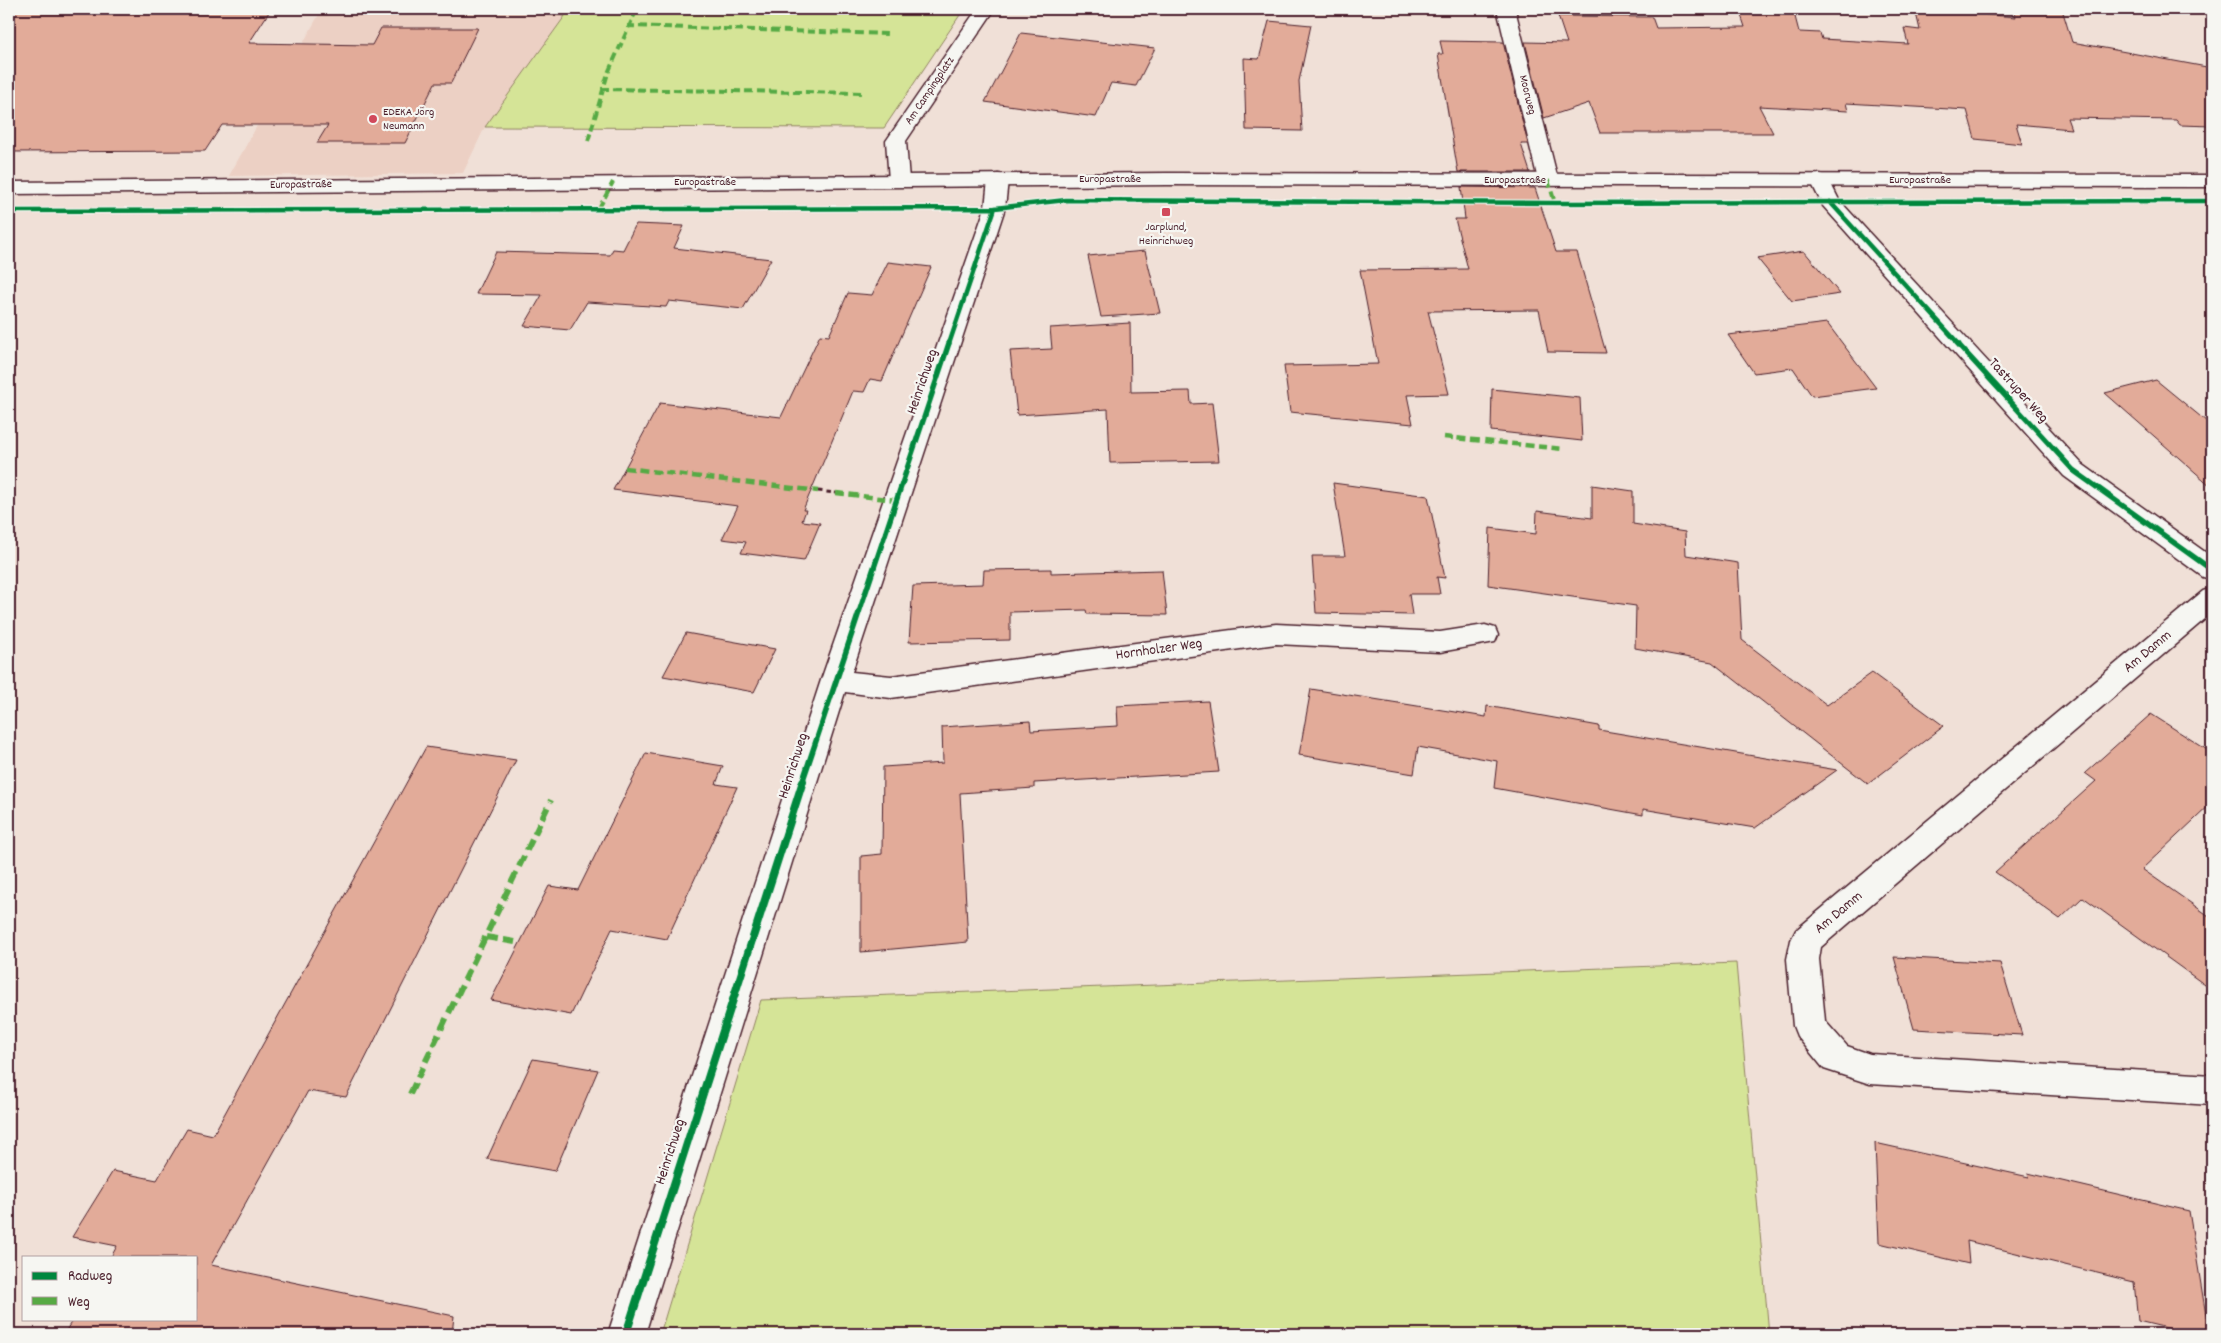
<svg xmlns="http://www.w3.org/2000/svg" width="2221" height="1343" font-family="Dekko,sans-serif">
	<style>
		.built { fill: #ecd0c4 }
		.green { fill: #d5e497; stroke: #908261 }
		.building { fill: #e2ab99; stroke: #4a1f2b }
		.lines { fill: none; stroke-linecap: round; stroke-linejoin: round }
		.minor-casing { stroke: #4a1f2b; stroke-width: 3 }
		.major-casing { stroke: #4a1f2b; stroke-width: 3 }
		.path { stroke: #4a1f2b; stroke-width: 3; stroke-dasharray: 4.5 4; stroke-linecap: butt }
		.minor { fill: #f6f6f2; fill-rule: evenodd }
		.major { fill: #f6f6f2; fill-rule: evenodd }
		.quiet-far2 { stroke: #57aa44; stroke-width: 4; stroke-dasharray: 8 4; stroke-linecap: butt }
		.quiet-far1 { stroke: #57aa44; stroke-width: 4.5; stroke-dasharray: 9 4.5; stroke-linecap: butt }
		.quiet { stroke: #57aa44; stroke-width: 6; stroke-dasharray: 12 6; stroke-linecap: butt }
		.cycleway-far2-casing { stroke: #f6f6f2; stroke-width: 7 }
		.cycleway-far1-casing { stroke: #f6f6f2; stroke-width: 9 }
		.cycleway-casing { stroke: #f6f6f2; stroke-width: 11 }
		.cycleway-far2 { stroke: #00873e; stroke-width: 4.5 }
		.cycleway-far1 { stroke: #00873e; stroke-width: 5.5 }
		.cycleway { stroke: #00873e; stroke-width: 8 }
		.poi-dot { fill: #d1495b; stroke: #f6f6f2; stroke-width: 2 }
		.labels { text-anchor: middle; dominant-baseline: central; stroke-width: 4.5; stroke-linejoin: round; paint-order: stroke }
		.far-street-label { font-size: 12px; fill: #4a1f2b; stroke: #f6f6f2 }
		.far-poi-label { font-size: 12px; fill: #4a1f2b; stroke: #f6f6f2; text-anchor: start }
		.street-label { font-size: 15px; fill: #4a1f2b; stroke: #f6f6f2 }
	</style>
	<rect width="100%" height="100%" fill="#f0e0d7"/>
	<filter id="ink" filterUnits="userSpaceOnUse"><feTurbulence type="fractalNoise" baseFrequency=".02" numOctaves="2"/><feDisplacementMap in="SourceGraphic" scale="10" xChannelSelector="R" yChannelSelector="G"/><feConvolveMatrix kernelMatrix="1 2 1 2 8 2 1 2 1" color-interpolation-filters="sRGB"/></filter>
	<g filter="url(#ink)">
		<!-- built -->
		<path class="built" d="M322 9H507L565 16 485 127 463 173 229 176Z"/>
		<!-- green -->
		<path class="green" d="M507 9H964L884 128 485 127 565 16Z
			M1736 963 1769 1334H660L761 1000Z"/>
		<!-- building -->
		<path class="building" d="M9 9H271L249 43 372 45 381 28H478L451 83H435L405 143H317L328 125H222L205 151 9 152Z
			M1739 9H1793L1799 32 1820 33 1822 39 1908 44 1904 28 1920 30 1915 9 2016 17 2013 9H2062L2072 42 2212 68V126L2180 125 2176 120 2067 118 2071 129 2016 124 2022 144 1975 139 1967 110 1846 103 1848 111 1759 106 1773 133H1600L1589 103 1544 118 1525 42 1567 43 1558 16 1652 17 1656 28 1745 27Z
			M1269 21 1311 25 1299 81 1302 131 1246 130 1244 58 1259 59Z
			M1021 33 1155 48 1136 86 1111 83 1096 117 985 102Z
			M1440 41 1503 42 1528 144H1521L1530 172H1458L1438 54H1443Z
			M1461 187 1535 188 1556 252H1577L1606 353 1548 352 1539 310 1428 311 1449 394 1407 395 1413 424 1290 412 1284 366 1378 364 1360 270 1468 269 1455 219H1465Z
			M636 224 684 226 674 248 771 259 743 309 669 301 666 307 587 302 570 330 524 326 542 295 476 294 496 252 610 255 613 249 623 250Z
			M1145 251 1160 313 1101 317 1088 256Z
			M1804 251 1840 294 1792 301 1757 258Z
			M888 262 931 267 882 381 870 379 864 392 853 391 803 510H806L802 521 820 523 804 561 741 553 746 542 722 539 738 506 613 490 660 403 781 417 820 335 829 336 848 293 872 295Z
			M1130 323 1131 392 1190 391 1191 404 1212 403 1219 461 1110 463 1108 409 1017 415 1010 351 1052 349 1050 328Z
			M1827 323 1876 388 1812 396 1793 368 1754 373 1728 335Z
			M2156 380 2212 426V487L2105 393Z
			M1492 389 1580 398 1582 441 1491 431Z
			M1333 483 1428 496 1445 578 1437 577 1440 594H1409L1412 615 1316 613 1312 556H1345Z
			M1592 485 1633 491V524L1685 532 1686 555 1738 563 1742 640 1827 705 1872 673 1944 726 1868 784 1712 662 1635 648 1636 606 1488 585 1490 528 1536 534 1537 511 1592 518Z
			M1051 569V573L1162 570 1167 615 1087 614 1086 610 1010 612V640L909 642 913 586 983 584 984 570Z
			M686 633 775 649 754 692 663 676Z
			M1311 689 1486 717 1487 706 1599 726V730L1837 770 1755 828 1643 809V815L1494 788 1497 761 1418 747 1414 774 1299 755Z
			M1208 701 1219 772 1034 783V788L960 793 968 942 861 952V856L882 854 883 767 943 763 942 727 1030 721 1031 731 1118 726 1117 706Z
			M2151 714 2212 753V803L2142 869 2212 918V990L2083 897 2060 919 1995 872 2096 781 2085 773Z
			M426 747 516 760 346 1097 308 1091 211 1265 454 1316 452 1334H64L73 1319H196V1257H111L117 1246 72 1237 113 1171 157 1180 187 1129 213 1135Z
			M646 753 723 766 716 784 737 787 667 939 612 929 571 1015 491 1000 549 886 578 890Z
			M1894 957 2000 963 2022 1035 1914 1029Z
			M533 1059 598 1070 555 1171 487 1159Z
			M1875 1143 2029 1177 2028 1173 2189 1211 2209 1334H2192L2138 1321 2134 1282 1967 1241 1969 1264 1879 1243Z"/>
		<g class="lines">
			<defs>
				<path id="minor" d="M977 9H995L906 141 909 180 906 184 899 186 892 184 889 180 886 141Z
					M1497 9H1515L1558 180 1555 184 1548 186 1541 184 1538 180Z
					M998 174 1005 176 1008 180 1005 208 852 672 891 676 1276 624 1440 632 1485 625 1495 628 1498 635 1495 642 1440 652 1276 644 891 698 845 692 645 1334H608L821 680 985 208 988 180 991 176Z
					M1820 174 1827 176 1839 200 2082 464 2212 557V579L2203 577 2064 476 1823 206 1810 180 1813 176Z
					M2212 588V613L1821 947 1819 959 1825 1021 1847 1046 1870 1054 2212 1075V1105L1870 1084 1824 1069 1797 1036 1793 1026 1787 959 1791 940 1796 930 2203 591Z"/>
				<path id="major" d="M1167 173 2212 175V187L1167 185 9 194V182Z"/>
			</defs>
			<!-- minor casing -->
			<use href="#minor" class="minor-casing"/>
			<!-- major casing -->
			<use href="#major" class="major-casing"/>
			<!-- path -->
			<path class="path" d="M818 491 836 493"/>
			<!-- minor -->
			<use href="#minor" class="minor"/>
			<!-- major -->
			<use href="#major" class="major"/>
			<!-- quiet-far2 -->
			<path class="quiet-far2" d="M627 26 888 34
				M601 89 864 93
				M588 141 608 73 637 9
				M1548 180 1555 203
				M599 208 613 182"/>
			<!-- quiet-far1 -->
			<path class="quiet-far1" d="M1444 437 1564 449
				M625 468 818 491
				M836 493 896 500"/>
			<!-- quiet -->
			<path class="quiet" d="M486 937 515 942
				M410 1094 551 800"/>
			<defs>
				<path id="cycleway-far2" d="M1830 202 1959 344
					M9 211 995 208 1066 200 1555 203 2212 201
					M949 344 995 208"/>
				<path id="cycleway-far1" d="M1957 343 2073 470 2212 570
					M802 783 949 343"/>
				<path id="cycleway" d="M626 1334 803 781"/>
			</defs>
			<!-- cycleway-far2 casing -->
			<use href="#cycleway-far2" class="cycleway-far2-casing"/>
			<!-- cycleway-far1 casing -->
			<use href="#cycleway-far1" class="cycleway-far1-casing"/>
			<!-- cycleway casing -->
			<use href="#cycleway" class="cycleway-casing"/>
			<!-- cycleway-far2 -->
			<use href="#cycleway-far2" class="cycleway-far2"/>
			<!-- cycleway-far1 -->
			<use href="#cycleway-far1" class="cycleway-far1"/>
			<!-- cycleway -->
			<use href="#cycleway" class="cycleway"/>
		</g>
	</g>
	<!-- markers -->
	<g class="poi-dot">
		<circle cx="373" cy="119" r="5"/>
		<rect x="1161" y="207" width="10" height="10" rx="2.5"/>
	</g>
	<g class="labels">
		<!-- far-street labels -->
		<g class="far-street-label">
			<text transform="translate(930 91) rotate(-56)">Am Campingplatz</text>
			<text transform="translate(1527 95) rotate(76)">Moorweg</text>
			<text x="1110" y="179">Europastraße</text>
			<text x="1515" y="180">Europastraße</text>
			<text x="1920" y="180">Europastraße</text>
			<text x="705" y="182">Europastraße</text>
			<text transform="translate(301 185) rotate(-1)">Europastraße</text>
		</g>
		<!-- far-poi labels -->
		<g class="far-poi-label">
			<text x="383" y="112">EDEKA Jörg<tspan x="383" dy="14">Neumann</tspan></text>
			<text x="1166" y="227" text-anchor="middle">Jarplund,<tspan x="1166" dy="14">Heinrichweg</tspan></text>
		</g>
		<!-- street labels -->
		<g class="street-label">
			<text transform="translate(923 382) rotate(-71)">Heinrichweg</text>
			<text transform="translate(2018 391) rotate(48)">Tastruper Weg</text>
			<text transform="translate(1159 650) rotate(-8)">Hornholzer Weg</text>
			<text transform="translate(2148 652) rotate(-40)">Am Damm</text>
			<text transform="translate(794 766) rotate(-72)">Heinrichweg</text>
			<text transform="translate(1839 913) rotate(-40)">Am Damm</text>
			<text transform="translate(671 1152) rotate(-72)">Heinrichweg</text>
		</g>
	</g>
	<!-- margin -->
	<rect width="2221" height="1343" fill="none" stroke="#f6f6f2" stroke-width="30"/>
	<rect x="15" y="15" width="2191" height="1313" fill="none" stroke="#4a1f2b" stroke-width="2" filter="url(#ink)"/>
	<!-- legend -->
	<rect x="22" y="1256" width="175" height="65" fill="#f6f6f2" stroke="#b1a0a2"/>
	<rect x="32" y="1272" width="25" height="8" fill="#00873e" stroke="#b1a0a2"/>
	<text x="68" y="1280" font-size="15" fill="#4a1f2b">Radweg</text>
	<rect x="32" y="1297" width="25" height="8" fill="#57aa44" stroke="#b1a0a2"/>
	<text x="68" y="1306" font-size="15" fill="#4a1f2b">Weg</text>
</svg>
